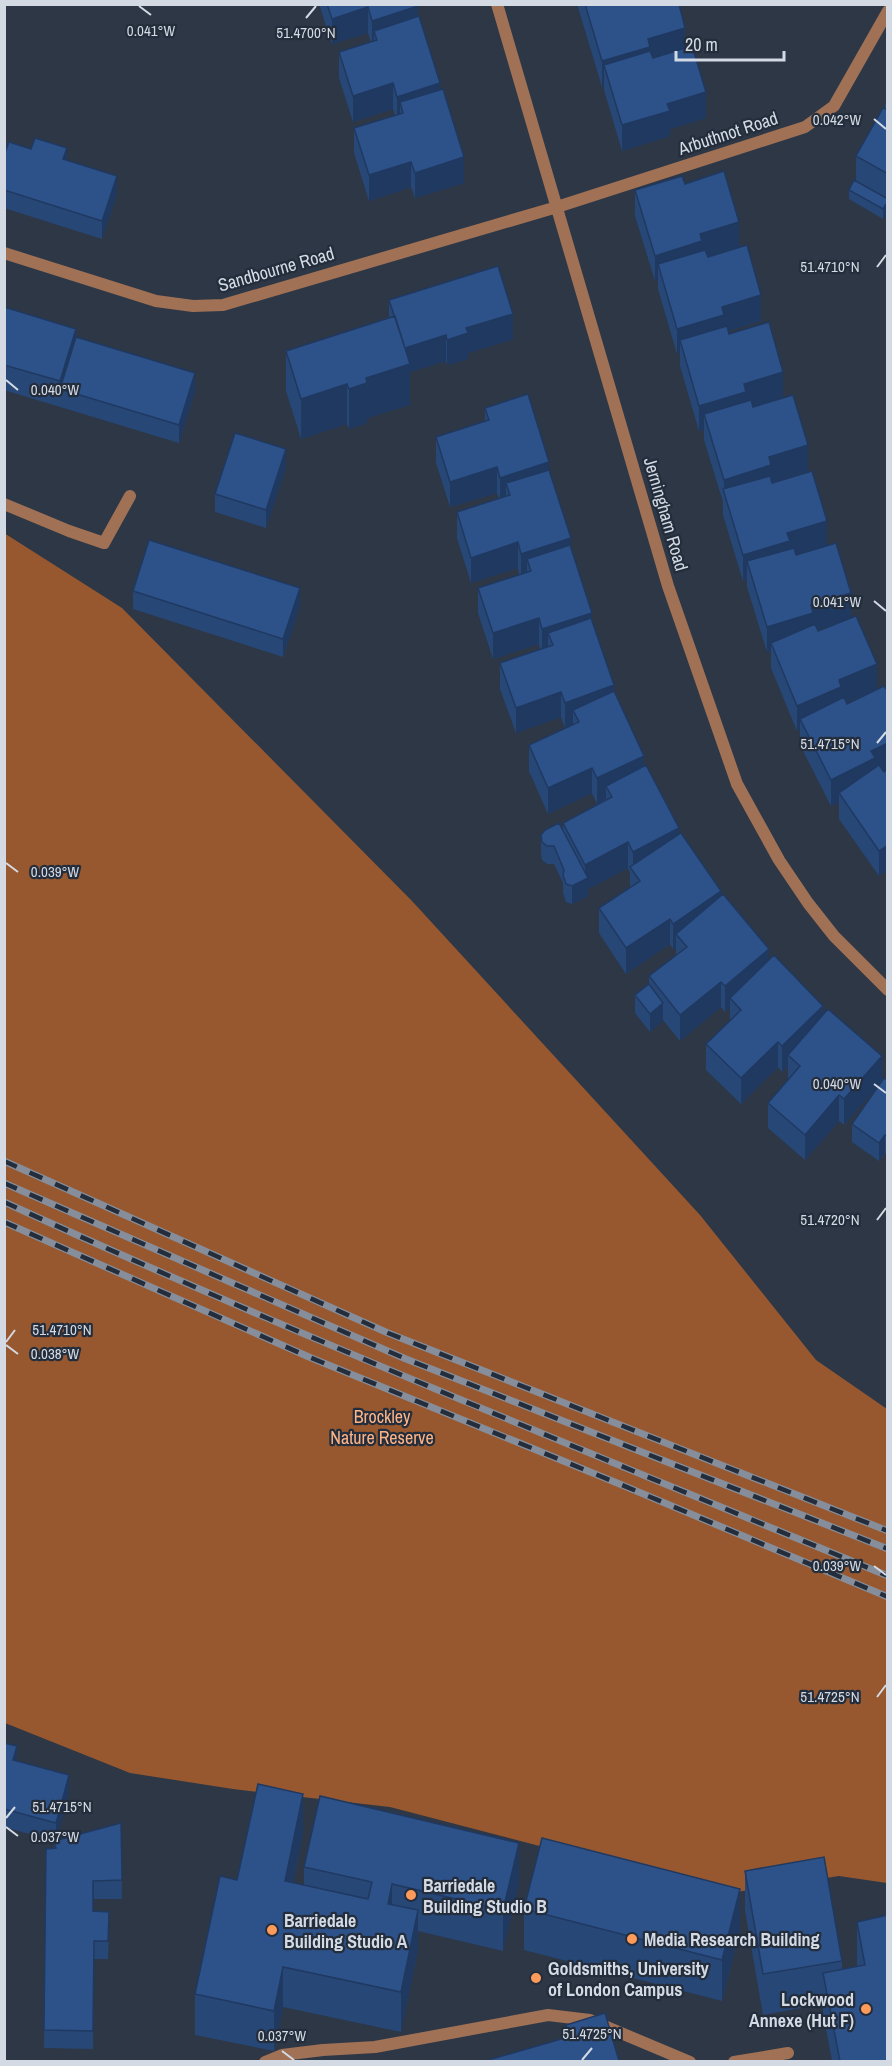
<svg xmlns="http://www.w3.org/2000/svg" width="892" height="2066" font-family="'Archivo Narrow',sans-serif">
	<style>
		.forest { fill: #98582f }
		.lines { fill: none; stroke-linecap: round; stroke-linejoin: round }
		.lane { stroke: #a07155; stroke-width: 12 }
		.street { stroke: #a07155; stroke-width: 12 }
		.rail-casing { stroke: #868e9b; stroke-width: 7 }
		.rail { stroke: #232d3b; stroke-width: 4.5; stroke-dasharray: 14; stroke-linecap: butt }
		.wall { fill: #274777; fill-rule: evenodd }
		.shaded-wall { fill: #203961 }
		.building { fill: #2d528a; stroke: #203961; stroke-width: 1.5 }
		.ticks { fill: none; stroke: #d4dae4; stroke-width: 2 }
		.poi-dot { fill: #ff9b5a; stroke: #232d3b; stroke-width: 2 }
		.labels { text-anchor: middle; dominant-baseline: central; stroke-width: 4.5; stroke-linejoin: round; paint-order: stroke }
		.street-label { font-size: 18px; fill: #d4dae4; stroke: #232d3b }
		.park-label { font-size: 18px; fill: #feb487; stroke: #232d3b }
		.poi-label { font-size: 18px; font-weight: bold; fill: #d4dae4; stroke: #232d3b; text-anchor: start }
		.ticks-label { font-size: 15px; text-anchor: middle; fill: #d4dae4; stroke: #232d3b; stroke-width: 4.5; stroke-linejoin: round; paint-order: stroke }
	</style>
	<rect width="100%" height="100%" fill="#2d3746"/>
	<!-- forest -->
	<path class="forest" d="M4 533 122 608 412 901 700 1215 816 1360 887 1409V1883L839 1876 723 1894 390 1807 233 1789 130 1773 5 1723Z"/>
	<g class="lines">
		<!-- lane -->
		<path class="lane" d="M4 504 69 531 104 543 130 496
			M265 2062 282 2055 323 2050 375 2047 548 2015 590 2020 690 2062
			M734 2062 788 2053"/>
		<!-- street -->
		<path class="street" d="M497 4 668 586 737 784 779 860 808 903 834 936 888 990
			M4 253 156 301 193 306 223 305 557 207 805 127 834 106 888 11"/>
		<defs>
			<path id="rail" d="M4 1161 388 1333 888 1531
				M4 1183 406 1359 888 1549
				M4 1202C295 1335 592 1453 888 1576
				M4 1222 309 1357 622 1485 888 1597"/>
		</defs>
		<!-- rail casing -->
		<use href="#rail" class="rail-casing"/>
		<!-- rail -->
		<use href="#rail" class="rail"/>
	</g>
	<!-- wall -->
	<path class="wall" d="M319 4H417L418 17 440 90 464 183 415 198 411 187 369 201 354 153V128L395 115 393 109 353 122 339 78V52L371 42 368 33 332 44Z
		M577 4H679L685 48 706 118 670 129V136L622 151 604 90V86L602 87Z
		M888 101V211L883 219 849 199V190L856 182V156L885 109V105Z
		M4 155 67 160 117 194 102 239 4 208Z
		M685 184 739 247 761 321 728 331 729 334 783 398 753 407 808 471 772 482 827 546 851 618 877 689 883 771 884 772 888 769V870L879 876 839 819V802L831 806 800 745V730L797 731 771 668V651L767 652 747 587V579L743 581 723 515V502L704 440V430L699 431 680 366V353L677 354 658 289V280L655 281 635 216V190ZM844 621 818 631 817 629ZM871 692 847 704 846 702Z
		M389 300 513 339 468 353V359L447 365 446 361 410 372V405L367 418V423L349 429 347 424 301 439 286 391V351L389 318Z
		M4 307 76 337 195 391 179 443 4 390Z
		M485 408 549 470 592 622 614 691 644 765 679 834 721 895 769 959 823 1014 882 1081 844 1125 839 1121 805 1160 768 1128V1103L788 1080V1066L782 1072 778 1067 741 1104 706 1070V1044L730 1021V1008L725 1012 721 1007 680 1041 663 1020 650 1032 635 1013V995L649 984V976L676 955V948L673 949 670 944 626 974 599 933V908L630 887V873L628 868 588 889V896L572 904 566 902 563 893V883L554 864H547L542 860 541 853V835L563 830V823L606 799 597 804 592 793 548 814 529 771V745L565 728 561 717 516 733 500 689V663L540 649 539 644 493 659 478 613V588L519 575 518 568 471 583 457 538V512L499 499 497 493 450 507 436 463V437L485 421Z
		M286 467 266 528 215 512V494Z
		M133 591 300 606 283 657 133 609Z
		M888 1080V1154L885 1153 879 1161 852 1142V1124Z
		M4 1743 17 1761 69 1793 56 1840 121 1823 122 1899H93V1911L109 1930 108 1959H94L93 2049 44 2048 46 1849H54V1841H55L4 1827Z
		M303 1834 293 1883 304 1885V1867L519 1883 503 1951 418 1931V1950L401 2032 283 2007 274 2051 195 2035V1994L237 1880Z
		M745 1871 842 1961V1969L857 1966V1922L888 2061H832L823 2013V2004L763 2015 745 1911Z
		M524 1909 740 1929 722 2001 524 1950Z"/>
	<!-- shaded-wall -->
	<path class="shaded-wall" d="M418 6V32L377 40 374 31V46H372V21Z
		M368 7V33L332 44V19Z
		M685 28V54L604 65V86L602 87V61L648 39Z
		M393 83V109L353 122V96Z
		M440 83V109L403 113 400 102V122L397 123V97Z
		M706 92V118L670 129V136L622 151V125L667 104Z
		M67 148V166L63 159Z
		M464 157V183L415 198V173Z
		M411 162V187L369 201V175Z
		M117 176V194L102 239V221Z
		M888 201V211L883 219V209Z
		M739 222V248L702 267 658 264V280L655 281V256L700 234Z
		M761 295V321L724 332 680 340V353L677 354V329L722 307Z
		M513 314V339L468 353V359L447 365V340L466 328Z
		M76 329V355L60 389V407V381Z
		M446 335V361L410 372V405L367 418V423L349 429V389L366 378 404 348Z
		M783 372V398L746 409 704 414V430L699 431V406L744 384Z
		M195 373V391L179 443V425Z
		M347 384V424L301 439V399Z
		M808 445V471L771 482 724 493V480L769 457Z
		M286 449V467L266 528V510Z
		M549 462V488L510 495 506 483V502L500 504V478Z
		M497 467V493L450 507V482Z
		M827 521V547L752 578 747 561V579L743 581V555L787 533Z
		M571 538V563L531 571 527 559V577L521 579V554Z
		M518 542V568L471 583V558Z
		M300 588V606L283 657V639Z
		M851 593V619L771 643V651L767 652V627L811 605Z
		M592 613V639L553 645 548 633V653L542 655V629Z
		M539 618V644L493 659V633Z
		M877 664V690L800 719V730L797 731V706L839 680Z
		M614 685V711L579 722 573 710V725L565 728V703Z
		M561 692V717L516 733V708Z
		M888 743V768L839 793V802L831 806V780L871 751Z
		M644 756V782L606 786V799L597 804V778Z
		M592 768V793L548 814V788Z
		M679 828V853L633 871V852Z
		M628 842V868L588 889V896L572 904V886L585 879V865Z
		M888 845V870L879 876V851Z
		M721 891V917L676 934V948L673 949V924Z
		M670 919V944L626 974V948Z
		M769 949V975L730 998V1008L725 1012V986Z
		M721 982V1007L680 1041V1015Z
		M663 1003V1021L650 1032V1014Z
		M823 1006V1031L788 1055V1066L782 1072V1046Z
		M778 1042V1067L741 1104V1078Z
		M882 1056V1081L844 1125V1099Z
		M839 1095V1121L805 1160V1135Z
		M885 1135V1153L879 1161V1143Z
		M17 1746V1764L13 1760Z
		M69 1775V1793L56 1841V1823Z
		M303 1794V1834L285 1921V1881Z
		M519 1843V1883L503 1951V1910Z
		M392 1884V1924L388 1904Z
		M740 1889V1929L722 2001V1960Z
		M418 1910V1950L401 2032V1992Z
		M283 1967V2007L274 2051V2011Z"/>
	<!-- building -->
	<path class="building" d="M327 4H417L418 6 372 21 368 7 332 19Z
		M585 4H679L685 28 648 39 650 47 602 61Z
		M419 16 440 83 397 97 393 83 353 96 339 52 377 40 374 31Z
		M692 46 706 92 667 104 670 111 622 125 604 65 650 51 653 58Z
		M443 89 464 157 415 173 411 162 369 175 354 128 403 113 400 102Z
		M883 108 888 110V174L856 156Z
		M35 138 67 148 63 159 117 176 102 221 4 190V155L9 142 31 149Z
		M724 171 739 222 700 234 702 241 655 256 635 190 682 176 685 184Z
		M854 180 888 199V201L883 209 849 190Z
		M747 245 761 295 722 307 724 315 677 329 658 264 705 250 708 257Z
		M498 266 513 314 466 328 468 333 447 340 446 335 405 348 389 300Z
		M4 307 76 329 60 381 4 365Z
		M395 316 410 364 366 378 367 383 349 389 347 384 301 399 286 351Z
		M769 322 783 372 744 384 746 392 699 406 680 340 727 326 729 334Z
		M76 337 195 373 179 425 60 389Z
		M528 394 549 462 500 478 497 467 450 482 436 437 489 420 485 408Z
		M793 395 808 445 769 457 771 465 724 480 704 414 751 400 753 407Z
		M235 433 286 449 266 510 215 494Z
		M549 470 571 538 521 554 518 542 471 558 457 512 510 495 506 483Z
		M812 471 827 521 787 533 790 541 743 555 723 489 770 476 772 483Z
		M149 540 300 588 283 639 133 591Z
		M836 543 851 593 811 605 813 613 767 627 747 561 794 548 796 555Z
		M570 545 592 613 542 629 539 618 493 633 478 588 531 571 527 559Z
		M856 616 877 664 839 680 841 687 797 706 771 643 815 624 818 631Z
		M591 618 614 685 565 703 561 692 516 708 500 663 553 645 548 633Z
		M884 686 888 692V743L871 751 875 758 831 780 800 719 844 697 847 704Z
		M614 691 644 756 597 778 592 768 548 788 529 745 579 722 573 710Z
		M646 765 679 828 633 852 628 842 585 865 563 823 612 797 606 786Z
		M879 765 884 772 888 769V845L879 851 839 793Z
		M559 823 588 878 572 886 566 884 563 875 564 870 554 846H547L542 842 541 835 545 830Z
		M681 833 721 891 673 924 670 919 626 948 599 908 640 881 630 867Z
		M723 894 769 949 725 986 721 982 680 1015 649 976 687 947 676 934Z
		M774 955 823 1006 782 1046 778 1042 741 1078 706 1044 741 1010 730 998Z
		M649 984 663 1003 650 1014 635 995Z
		M828 1009 882 1056 844 1099 839 1095 805 1135 768 1103 800 1066 788 1055Z
		M884 1078 888 1080V1136L885 1135 879 1143 852 1124Z
		M4 1743 17 1746 13 1760 69 1775 56 1823 4 1809Z
		M258 1784 303 1794 285 1881 368 1899 372 1882 304 1867 320 1796 519 1843 503 1910 392 1884 388 1904 418 1910 401 1992 283 1967 274 2011 195 1994 220 1876 237 1880Z
		M121 1823 122 1880 93 1881V1911L109 1912 108 1941H94L93 2031 44 2030 46 1849 56 1848 54 1841Z
		M542 1838 740 1889 722 1960 524 1909Z
		M824 1857 842 1961 763 1974 745 1871Z
		M888 1915V2061H840L823 1973 865 1965 857 1922Z
		M605 2013 619 2061H485L565 2038 566 2025Z"/>
	<!-- ticks -->
	<path class="ticks" d="M139 6 151 15M306 18 316 6M874 119 886 129M877 267 886 255M6 380 18 390M874 601 886 611M877 743 886 732M6 863 18 872M874 1084 886 1093M877 1220 886 1208M6 1342 15 1330M6 1345 18 1354M874 1566 886 1575M877 1697 886 1685M6 1818 15 1807M6 1827 18 1836M282 2051 294 2060M582 2060 592 2048"/>
	<!-- markers -->
	<g class="poi-dot">
		<circle cx="411" cy="1895" r="6"/>
		<circle cx="272" cy="1930" r="6"/>
		<circle cx="632" cy="1939" r="6"/>
		<circle cx="536" cy="1978" r="6"/>
		<circle cx="866" cy="2009" r="6"/>
	</g>
	<g class="labels">
		<!-- street labels -->
		<g class="street-label">
			<text transform="translate(728 133) rotate(-18)">Arbuthnot Road</text>
			<text transform="translate(276 269) rotate(-16)">Sandbourne Road</text>
			<text transform="translate(666 514) rotate(74)">Jerningham Road</text>
		</g>
		<!-- park labels -->
		<g class="park-label">
			<text x="382" y="1416">Brockley<tspan x="382" dy="21">Nature Reserve</tspan></text>
		</g>
		<!-- poi labels -->
		<g class="poi-label">
			<text x="423" y="1885">Barriedale<tspan x="423" dy="21">Building Studio B</tspan></text>
			<text x="284" y="1920">Barriedale<tspan x="284" dy="21">Building Studio A</tspan></text>
			<text x="644" y="1939">Media Research Building</text>
			<text x="548" y="1968">Goldsmiths, University<tspan x="548" dy="21">of London Campus</tspan></text>
			<text x="854" y="1999" text-anchor="end">Lockwood<tspan x="854" dy="21">Annexe (Hut F)</tspan></text>
		</g>
	</g>
	<g class="ticks-label">
		<text x="151" y="36">0.041°W</text>
		<text x="306" y="38">51.4700°N</text>
		<text x="837" y="125">0.042°W</text>
		<text x="830" y="272">51.4710°N</text>
		<text x="55" y="395">0.040°W</text>
		<text x="837" y="607">0.041°W</text>
		<text x="830" y="749">51.4715°N</text>
		<text x="55" y="877">0.039°W</text>
		<text x="837" y="1089">0.040°W</text>
		<text x="830" y="1225">51.4720°N</text>
		<text x="62" y="1335">51.4710°N</text>
		<text x="55" y="1359">0.038°W</text>
		<text x="837" y="1571">0.039°W</text>
		<text x="830" y="1702">51.4725°N</text>
		<text x="62" y="1812">51.4715°N</text>
		<text x="55" y="1842">0.037°W</text>
		<text x="592" y="2039">51.4725°N</text>
		<text x="282" y="2041">0.037°W</text>
	</g>
	<!-- border -->
	<rect width="892" height="2066" fill="none" stroke="#d4dae4" stroke-width="12"/>
	<!-- scale -->
	<path d="M676 51v9h108v-9" fill="none" stroke="#d4dae4" stroke-width="3"/>
	<text x="685" y="51" font-size="18" fill="#d4dae4" stroke="#232d3b" stroke-width="4.5" paint-order="stroke">20 m</text>
</svg>
